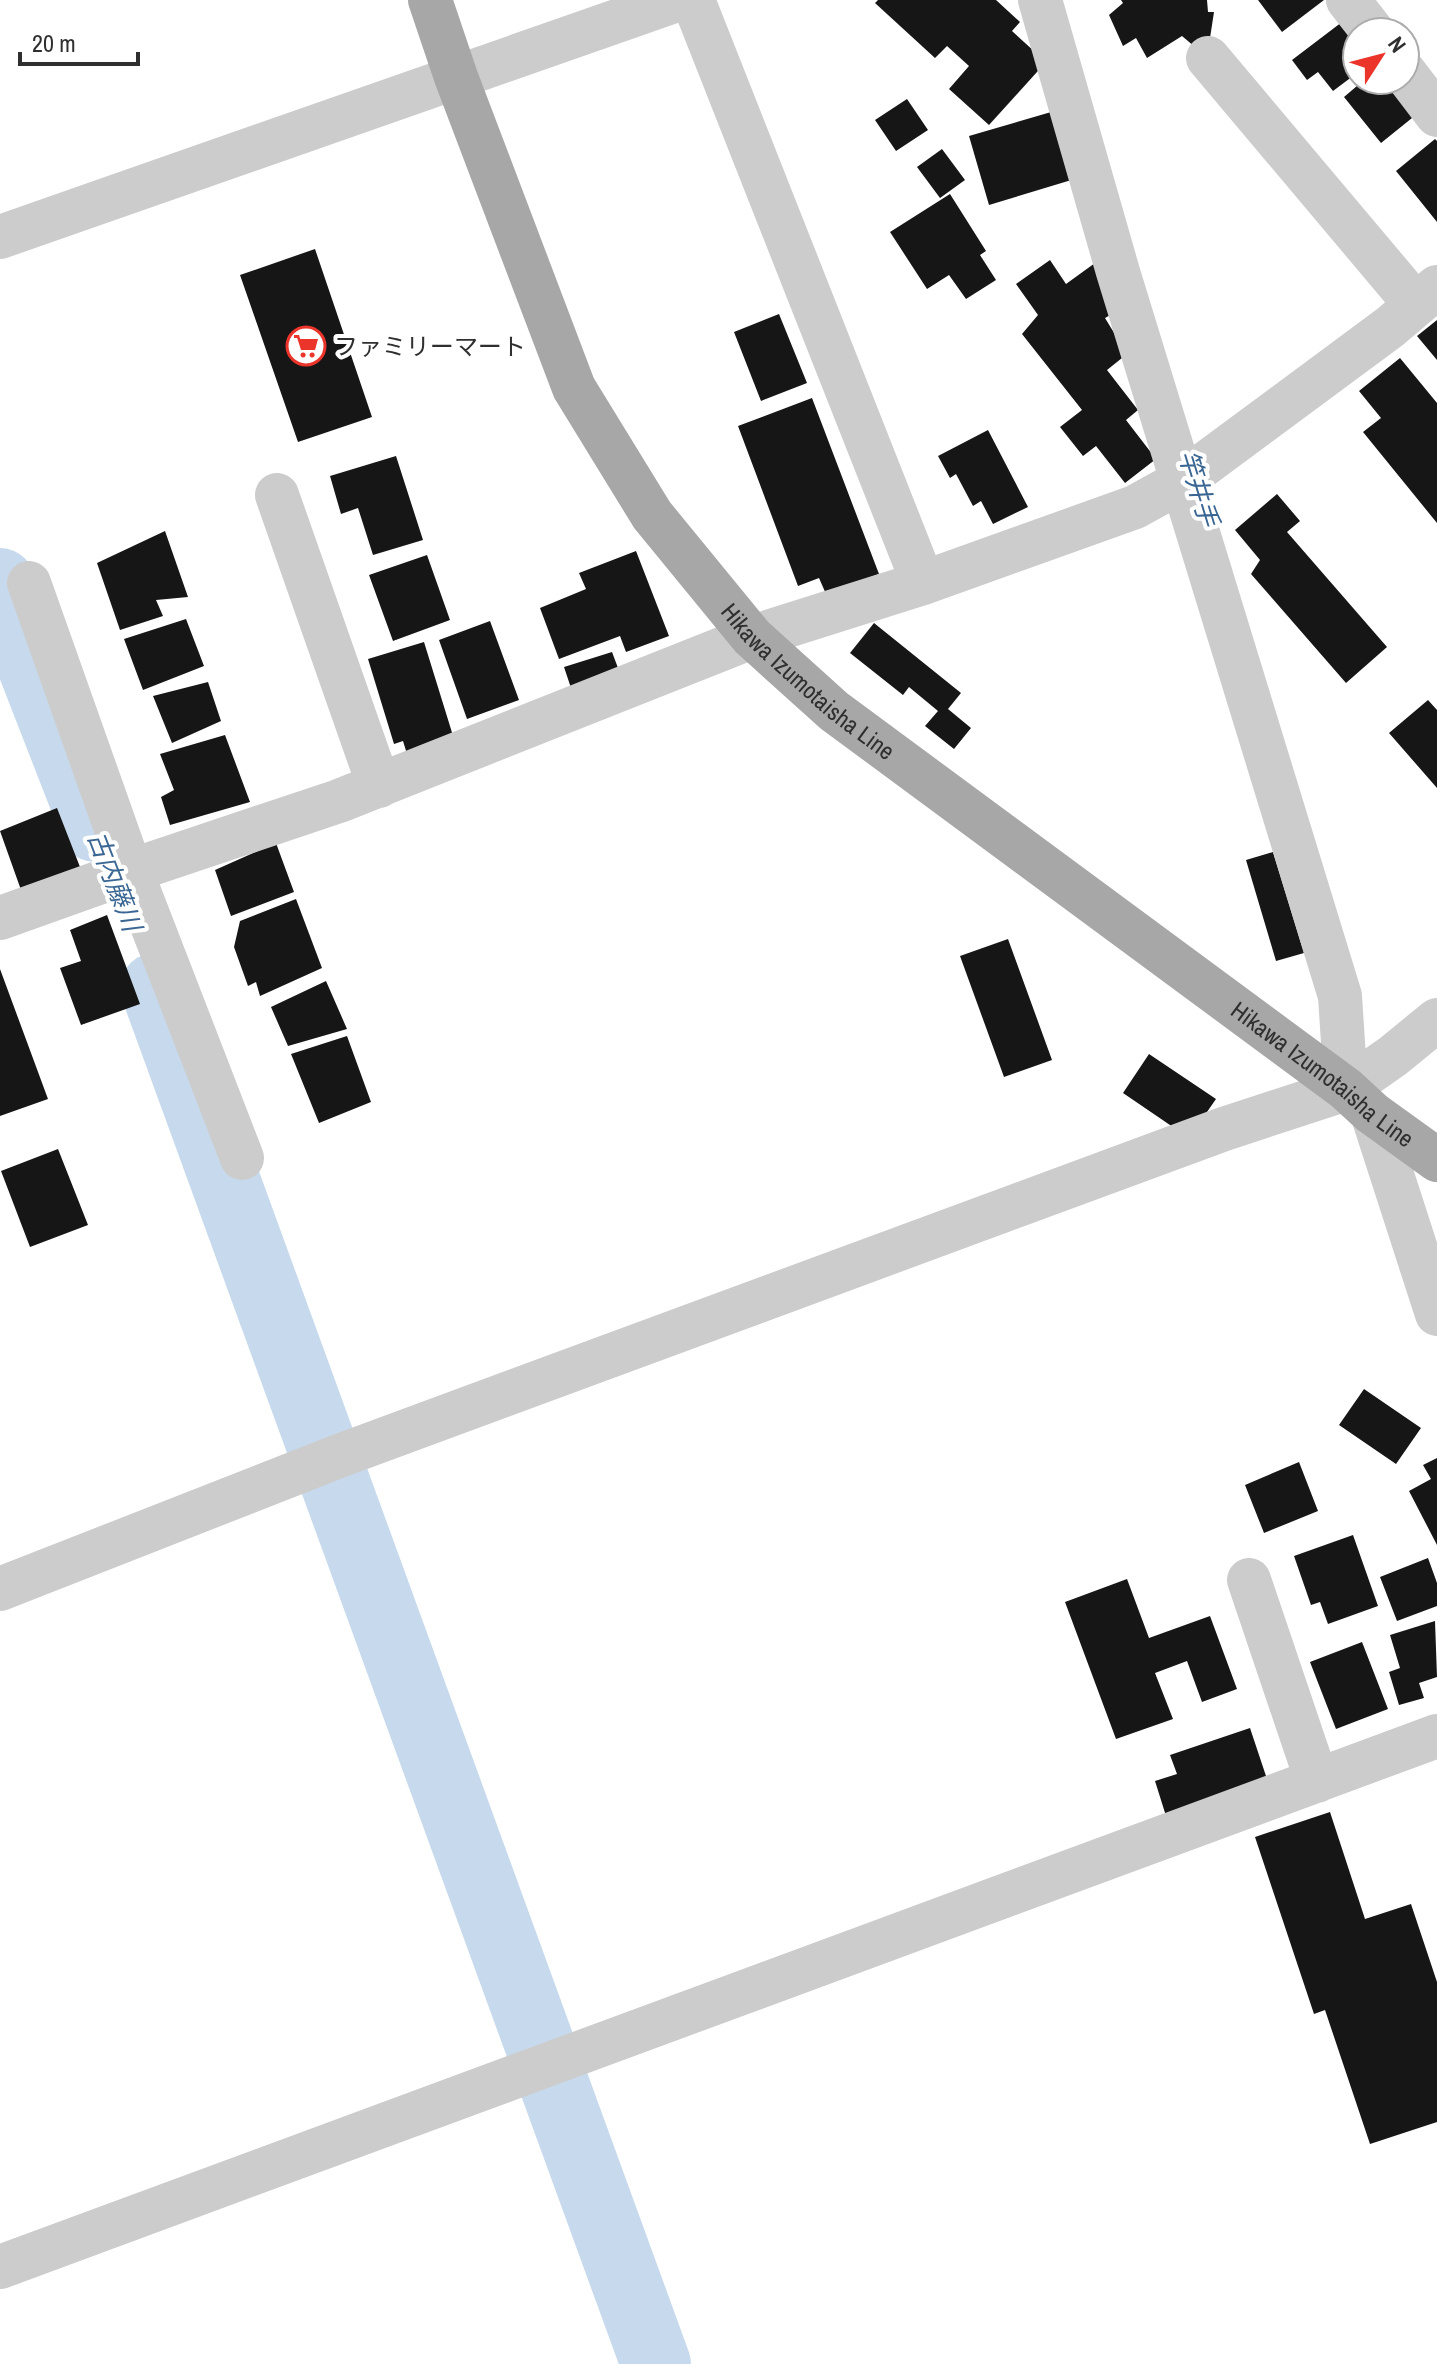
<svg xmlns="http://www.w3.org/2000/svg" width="1437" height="2364" font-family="'Archivo Narrow','Noto Sans JP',sans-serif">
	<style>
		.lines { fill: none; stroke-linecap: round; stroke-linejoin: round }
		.river { stroke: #c7daed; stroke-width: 70 }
		.building { fill: #161616 }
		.minor { stroke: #ccc; stroke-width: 44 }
		.major { stroke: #a7a7a7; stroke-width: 44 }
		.labels { text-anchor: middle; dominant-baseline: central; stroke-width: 8; stroke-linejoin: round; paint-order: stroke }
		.poi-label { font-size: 24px; fill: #2f2f2f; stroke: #fff; text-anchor: start }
		.street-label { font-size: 24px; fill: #2f2f2f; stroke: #fff }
		.water-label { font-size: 26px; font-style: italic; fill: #3a6693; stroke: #fff }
	</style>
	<rect width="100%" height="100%" fill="#fff"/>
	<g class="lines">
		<!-- river -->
		<path class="river" d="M0 583 95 827
			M155 988 656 2364"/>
	</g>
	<!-- building -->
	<path class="building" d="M878 0H996L1020 22 1012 31 1046 62 989 125 949 89 969 66 947 46 935 58 875 3Z
		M1121 0H1207L1208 12H1214L1210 38 1195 47 1182 36 1147 58 1136 38 1123 46 1109 15 1123 3Z
		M1258 0H1324L1282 32Z
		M1342 22 1357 43V73L1333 91 1318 72 1307 80 1292 60Z
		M1364 80H1389L1417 114 1381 143 1344 97Z
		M907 99 928 130 896 151 875 120Z
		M1058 110 1078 178 989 205 969 136Z
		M1435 139 1437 141V222L1396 171Z
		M942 149 965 180 940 198 917 167Z
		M950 194 986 251 980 255 996 280 966 299 949 275 927 289 890 232Z
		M315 249 372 417 298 442 240 275Z
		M1050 260 1066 284 1095 263 1121 309 1105 318 1127 354 1107 370 1138 410 1126 420 1156 459 1125 483 1096 446 1083 456 1060 427 1082 410 1022 334 1038 315 1016 284Z
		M779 314 807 383 761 401 734 332Z
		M1437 320V360L1417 336Z
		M1400 358 1437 403V523L1363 432 1381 418 1359 391Z
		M812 398 879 574 826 594 819 578 798 586 738 426Z
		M988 430 1028 507 993 524 981 501 973 506 956 474 950 478 938 456Z
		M396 456 423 540 373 555 358 508 341 514 330 476Z
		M1277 494 1300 521 1287 532 1387 647 1346 683 1251 574 1260 560 1235 530Z
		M165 531 188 597 156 600 163 616 120 630 97 563Z
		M636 551 669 636 626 652 620 636 559 659 540 608 586 589 579 573Z
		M427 555 450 620 393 641 369 575Z
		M186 619 204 666 143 690 124 639Z
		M490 621 519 700 467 719 439 640Z
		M874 623 961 693 948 709 971 728 954 749 925 726 938 711 909 687 903 695 850 653Z
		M424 642 454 739 407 754 403 741 394 744 368 659Z
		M612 652 621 676 572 691 564 667Z
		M208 682 221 721 172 743 153 696Z
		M1428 700 1437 710V788L1389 733Z
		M225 735 250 802 170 825 161 797 174 790 160 754Z
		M57 808 80 867 21 890 0 831Z
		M276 843 294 892 231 916 215 870Z
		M1273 852 1304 953 1276 961 1246 860Z
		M296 899 322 968 260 996 256 982 248 986 234 947 240 921Z
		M107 915 140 1004 81 1025 60 968 81 961 70 930Z
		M1008 939 1052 1060 1004 1077 960 956Z
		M0 969 48 1099 0 1116Z
		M326 981 347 1029 288 1046 271 1007Z
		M347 1036 371 1102 319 1123 291 1054Z
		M1149 1054 1216 1099 1189 1138 1123 1093Z
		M58 1149 88 1225 30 1247 1 1171Z
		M1364 1389 1421 1428 1396 1464 1339 1425Z
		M1437 1458V1545L1409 1491 1431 1479 1423 1465Z
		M1299 1462 1318 1511 1264 1533 1245 1485Z
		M1353 1535 1378 1606 1328 1624 1320 1602 1311 1605 1294 1556Z
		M1428 1558 1437 1583V1606L1397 1621 1380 1577Z
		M1127 1579 1149 1638 1210 1616 1237 1689 1202 1702 1187 1661 1155 1673 1173 1719 1116 1739 1065 1602Z
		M1435 1621 1437 1677 1419 1683 1424 1698 1399 1705 1389 1672 1400 1668 1390 1635Z
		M1362 1642 1388 1709 1336 1729 1310 1662Z
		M1250 1728 1268 1782 1166 1816 1155 1781 1177 1774 1170 1755Z
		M1330 1812 1365 1919 1411 1904 1437 1982V2122L1370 2144 1325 2010 1314 2014 1255 1837Z"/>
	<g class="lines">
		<!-- minor -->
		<path class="minor" d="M693 0 923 583
			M1040 0 1118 272 1340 996 1346 1089
			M1348 0 1373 32
			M1208 58 1416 305
			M1405 73 1437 115
			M0 237 677 0
			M277 495 379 786
			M29 583 131 871 242 1158
			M0 918 154 863 339 801 752 637 923 583 1135 507 1182 481 1390 327 1437 287
			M1372 1113 1437 1314
			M1249 1580 1317 1781
			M0 1589 339 1456 1224 1129 1346 1089 1393 1056 1437 1020
			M0 2267 1437 1736"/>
		<!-- major -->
		<path class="major" id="s1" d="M430 0 456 77 574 388 652 515 752 637 834 711 1346 1089 1372 1113 1437 1160"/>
	</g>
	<!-- icons -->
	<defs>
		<symbol id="supermarket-ring" viewBox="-11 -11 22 22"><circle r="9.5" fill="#fff" stroke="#eb352b" stroke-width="1.5"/><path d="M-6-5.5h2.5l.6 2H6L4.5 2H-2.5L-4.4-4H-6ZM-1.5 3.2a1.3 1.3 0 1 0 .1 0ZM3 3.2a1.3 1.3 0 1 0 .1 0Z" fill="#eb352b"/></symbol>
	</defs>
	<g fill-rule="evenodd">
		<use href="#supermarket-ring" x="284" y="324" width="44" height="44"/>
	</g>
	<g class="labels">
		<!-- poi labels -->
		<g class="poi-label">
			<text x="334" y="346">ファミリーマート</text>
		</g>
		<!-- street labels -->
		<g class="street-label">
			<text stroke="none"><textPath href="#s1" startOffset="792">Hikawa Izumotaisha Line</textPath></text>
			<text stroke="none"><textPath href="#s1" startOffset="1440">Hikawa Izumotaisha Line</textPath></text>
		</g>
		<!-- water labels -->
		<g class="water-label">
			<text transform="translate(1199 488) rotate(73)">竿井手</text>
			<text transform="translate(115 881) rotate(69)">古内藤川</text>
		</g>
	</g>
	<!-- north arrow -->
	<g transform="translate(1381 56) rotate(54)"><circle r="38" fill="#ffffff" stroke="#acacac" stroke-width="2"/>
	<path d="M0-6L14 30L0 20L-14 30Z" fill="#eb352b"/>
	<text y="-12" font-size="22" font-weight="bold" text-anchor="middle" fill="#2f2f2f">N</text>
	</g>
	<!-- scale -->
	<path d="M20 52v12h118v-12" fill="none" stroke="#2f2f2f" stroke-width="4"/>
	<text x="32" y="52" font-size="24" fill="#2f2f2f" stroke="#ffffff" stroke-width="6" paint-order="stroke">20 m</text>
</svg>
